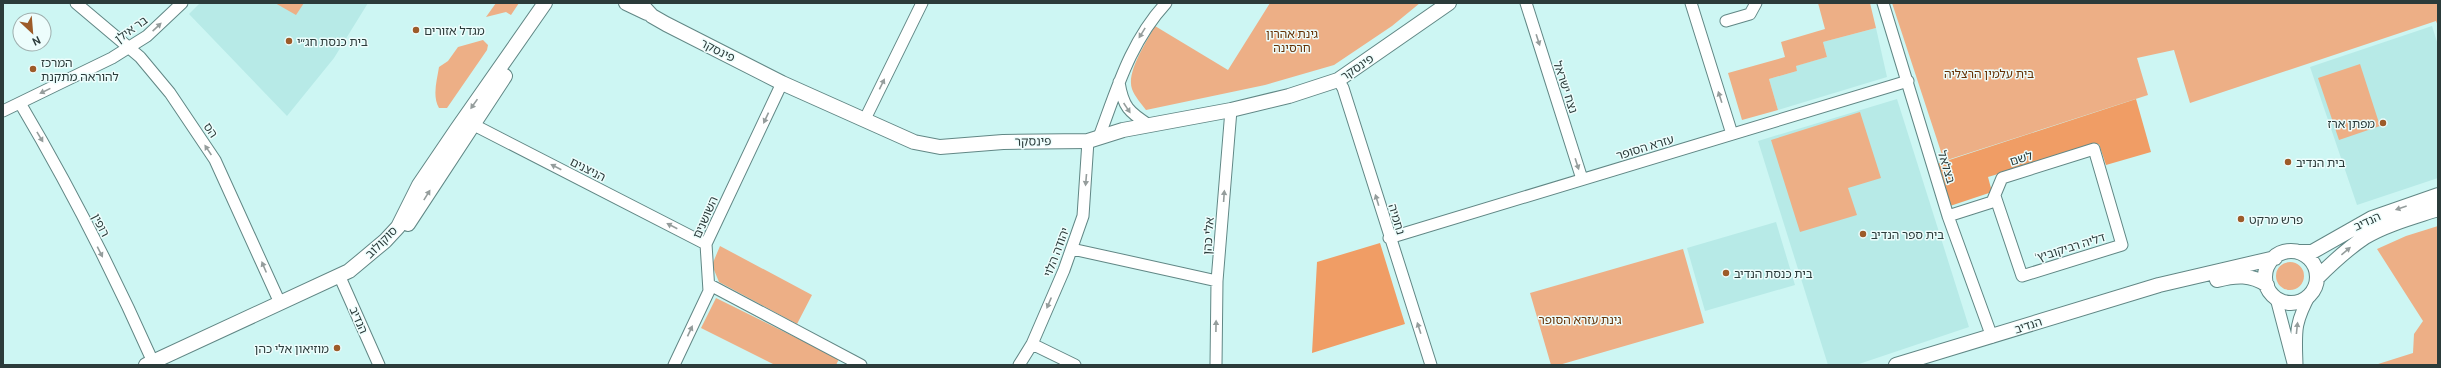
<svg xmlns="http://www.w3.org/2000/svg" width="2441" height="368" font-family="Cabin,'Noto Sans Hebrew',sans-serif">
	<style>
		.built { fill: #b7eae7 }
		.green { fill: #edaf86 }
		.forest { fill: #f09d65 }
		.lines { fill: none; stroke-linecap: round; stroke-linejoin: round }
		.minor-casing { stroke: #618785; stroke-width: 13 }
		.tertiary-casing { stroke: #618785; stroke-width: 16 }
		.minor { stroke: #fff; stroke-width: 11 }
		.tertiary { stroke: #fff; stroke-width: 14 }
		.oneway { fill: #959d9c }
		.poi-dot { fill: #9d5b29; stroke: #edfdfc; stroke-width: 1.5 }
		.labels { text-anchor: middle; dominant-baseline: central; stroke-width: 3; stroke-linejoin: round; paint-order: stroke }
		.street-label { font-size: 12px; fill: #2b3b3a; stroke: #edfdfc }
		.poi-label { font-size: 12px; fill: #2b3b3a; stroke: #edfdfc; text-anchor: start }
		.park-label { font-size: 12px; fill: #653104; stroke: #edfdfc }
	</style>
	<rect width="100%" height="100%" fill="#cdf6f3"/>
	<!-- built -->
	<path class="built" d="M200 3H368L334 58 287 116 189 14Z
		M2432 26 2438 45V178L2357 205 2310 67Z
		M1876 28 1887 77 1778 110 1769 79 1797 71 1795 66 1827 57 1823 42Z
		M1897 99 1969 327 1856 365H1828L1758 141Z
		M1776 222 1795 285 1705 311 1687 248Z"/>
	<!-- green -->
	<path class="green" d="M275 3H304L296 15Z
		M496 3H519L511 15 506 12 486 17Z
		M1270 3H1420L1392 26 1334 65 1265 85 1146 110C1141 103 1135 97 1132 89 1126 72 1147 41 1155 26L1228 70Z
		M1818 3H1870L1876 28 1823 42 1827 57 1796 66 1797 71 1769 79 1778 110 1742 120 1728 73 1785 57 1781 42 1825 29Z
		M1892 3H2438V26L2436 21 2190 103 2174 50 2137 58 2148 95 1944 161Z
		M483 40 488 45 487 50 447 108H439C432 96 437 80 439 67L448 61 458 47Z
		M2360 64 2380 126 2339 140 2318 78Z
		M1860 112 1881 178 1848 188 1857 215 1800 232 1771 140Z
		M2438 226V365H2375L2413 353 2414 334 2423 321 2377 249 2406 236Z
		M720 246 812 295 797 324 719 282 712 265Z
		M1683 249 1704 323 1559 365H1551L1530 293Z
		M2276 276a14 14 0 1 1 28 0a14 14 0 1 1-28 0Z
		M716 298 839 359 836 365H775L701 328Z"/>
	<!-- forest -->
	<path class="forest" d="M2136 99 2151 152 2106 165 2099 144 1988 177 1992 192 1950 206 1937 164Z
		M1380 243 1405 324 1312 353 1317 262Z"/>
	<g class="lines">
		<defs>
			<path id="minor" d="M76 3 140 57 170 93 215 160 280 303
				M1526 3 1582 179
				M1691 3 1732 134
				M1883 3 1948 216 1992 337
				M1726 21 1750 14 1756 3
				M1338 80 1343 88 1431 365
				M1119 82C1123 107 1129 112 1149 125
				M20 103C69 186 114 274 153 362
				M3 111 112 58 147 36 182 3
				M865 119 922 3
				M466 127 474 125 706 244
				M1099 137C1117 89 1130 42 1166 3
				M1948 216 1992 202 2002 178 2094 149 2122 245 2022 276 1995 196
				M1389 238 1908 81
				M1072 249 1217 281
				M339 275 379 365
				M710 285 861 365
				M2276 298 2293 363
				M1032 344 1075 365
				M674 365 709 291 706 244 782 83
				M1019 365 1032 344 1064 270 1083 216 1088 141
				M1216 365 1217 281 1231 110
				M2297 365C2296 331 2294 324 2311 293"/>
			<path id="tertiary" d="M626 3 647 13
				M640 3 652 16 666 24 782 83 914 142 940 147 1003 142 1088 141 1123 130 1231 110 1289 96 1338 80 1449 3
				M408 224 505 76
				M2265 277a26 26 0 1 1 52 0a26 26 0 1 1-52 0Z
				M2299 252H2312L2372 218 2438 195
				M2317 278C2332 263 2347 249 2365 237 2387 224 2414 217 2438 209
				M2217 280C2236 275 2251 274 2267 285
				M146 365 349 271 385 241 398 227 419 185 457 129 545 3
				M1896 365 2159 285 2275 258"/>
		</defs>
		<!-- minor casing -->
		<use href="#minor" class="minor-casing"/>
		<!-- tertiary casing -->
		<use href="#tertiary" class="tertiary-casing"/>
		<!-- minor -->
		<use href="#minor" class="minor"/>
		<!-- tertiary -->
		<use href="#tertiary" class="tertiary"/>
	</g>
	<!-- one-way arrows -->
	<defs><path id="oneway-solid" d="M-6-.8H1V-3.2L6.5 0L1 3.2V.8H-6Z"/></defs>
	<g class="oneway">
		<use href="#oneway-solid" transform="translate(157 27) rotate(-43)"/>
		<use href="#oneway-solid" transform="translate(1142 33) rotate(122)"/>
		<use href="#oneway-solid" transform="translate(1538 40) rotate(72)"/>
		<use href="#oneway-solid" transform="translate(882 84) rotate(-64)"/>
		<use href="#oneway-solid" transform="translate(45 91) rotate(154)"/>
		<use href="#oneway-solid" transform="translate(1720 97) rotate(-108)"/>
		<use href="#oneway-solid" transform="translate(474 104) rotate(125)"/>
		<use href="#oneway-solid" transform="translate(1127 108) rotate(56)"/>
		<use href="#oneway-solid" transform="translate(766 118) rotate(115)"/>
		<use href="#oneway-solid" transform="translate(40 137) rotate(59)"/>
		<use href="#oneway-solid" transform="translate(208 150) rotate(-124)"/>
		<use href="#oneway-solid" transform="translate(1577 164) rotate(72)"/>
		<use href="#oneway-solid" transform="translate(556 167) rotate(-153)"/>
		<use href="#oneway-solid" transform="translate(1086 180) rotate(95)"/>
		<use href="#oneway-solid" transform="translate(427 195) rotate(-58)"/>
		<use href="#oneway-solid" transform="translate(1224 196) rotate(-86)"/>
		<use href="#oneway-solid" transform="translate(1377 200) rotate(-107)"/>
		<use href="#oneway-solid" transform="translate(2401 208) rotate(161)"/>
		<use href="#oneway-solid" transform="translate(672 226) rotate(-153)"/>
		<use href="#oneway-solid" transform="translate(2346 251) rotate(-40)"/>
		<use href="#oneway-solid" transform="translate(100 252) rotate(63)"/>
		<use href="#oneway-solid" transform="translate(264 267) rotate(-113)"/>
		<use href="#oneway-solid" transform="translate(1049 303) rotate(113)"/>
		<use href="#oneway-solid" transform="translate(1216 326) rotate(-89)"/>
		<use href="#oneway-solid" transform="translate(1419 328) rotate(-108)"/>
		<use href="#oneway-solid" transform="translate(2297 328) rotate(-84)"/>
		<use href="#oneway-solid" transform="translate(690 331) rotate(-65)"/>
	</g>
	<!-- markers -->
	<g class="poi-dot">
		<circle cx="416" cy="30" r="4"/>
		<circle cx="289" cy="41" r="4"/>
		<circle cx="33" cy="69" r="4"/>
		<circle cx="2383" cy="123" r="4"/>
		<circle cx="2288" cy="162" r="4"/>
		<circle cx="2241" cy="219" r="4"/>
		<circle cx="1863" cy="234" r="4"/>
		<circle cx="1726" cy="273" r="4"/>
		<circle cx="337" cy="348" r="4"/>
	</g>
	<g class="labels">
		<!-- street labels -->
		<g class="street-label">
			<text transform="translate(131 29) rotate(-36)">בר אילן</text>
			<text transform="translate(718 50) rotate(27)">פינסקר</text>
			<text transform="translate(1357 67) rotate(-34)">פינסקר</text>
			<text transform="translate(1566 87) rotate(72)">נצח ישראל</text>
			<text transform="translate(211 130) rotate(56)">הס</text>
			<text transform="translate(1033 141) rotate(-1)">פינסקר</text>
			<text transform="translate(1645 147) rotate(-17)">עזרא הסופר</text>
			<text transform="translate(2021 158) rotate(-17)">לשם</text>
			<text transform="translate(1947 167) rotate(73)">בצלאל</text>
			<text transform="translate(588 169) rotate(27)">הניצנים</text>
			<text transform="translate(705 217) rotate(-66)">השושנים</text>
			<text transform="translate(1397 219) rotate(73)">נחמיה</text>
			<text transform="translate(2367 221) rotate(-25)">הנדיב</text>
			<text transform="translate(101 225) rotate(63)">רופין</text>
			<text transform="translate(1208 236) rotate(-86)">אלי כהן</text>
			<text transform="translate(381 242) rotate(-45)">סוקולוב</text>
			<text transform="translate(2070 247) rotate(-17)">'דליה רביקוביץ</text>
			<text transform="translate(1056 252) rotate(-69)">יהודה הלוי</text>
			<text transform="translate(359 320) rotate(66)">הנדיב</text>
			<text transform="translate(2028 325) rotate(-18)">הנדיב</text>
		</g>
		<!-- poi labels -->
		<g class="poi-label">
			<text x="424" y="30">מגדל אזורים</text>
			<text x="297" y="41">בית כנסת חג״י</text>
			<text x="41" y="62">המרכז<tspan x="41" dy="14">להוראה מתקנת</tspan></text>
			<text x="2375" y="123" text-anchor="end">מפתן ארז</text>
			<text x="2296" y="162">בית הנדיב</text>
			<text x="2249" y="219">פרש מרקט</text>
			<text x="1871" y="234">בית ספר הנדיב</text>
			<text x="1734" y="273">בית כנסת הנדיב</text>
			<text x="329" y="348" text-anchor="end">מוזיאון אלי כהן</text>
		</g>
		<!-- park labels -->
		<g class="park-label">
			<text x="1292" y="33">גינת אהרון<tspan x="1292" dy="14">חרסינה</tspan></text>
			<text x="1989" y="73">בית עלמין הרצליה</text>
			<text x="1580" y="319">גינת עזרא הסופר</text>
		</g>
	</g>
	<!-- border -->
	<rect width="2441" height="368" fill="none" stroke="#2b3b3a" stroke-width="8"/>
	<!-- north arrow -->
	<g transform="translate(32 32) rotate(154)"><circle r="19" fill="#edfdfc" stroke="#9fafae"/>
	<path d="M0-3L7 15L0 10L-7 15Z" fill="#9d5b29"/>
	<text y="-6" font-size="11" font-weight="bold" text-anchor="middle" fill="#2b3b3a">N</text>
	</g>
</svg>
